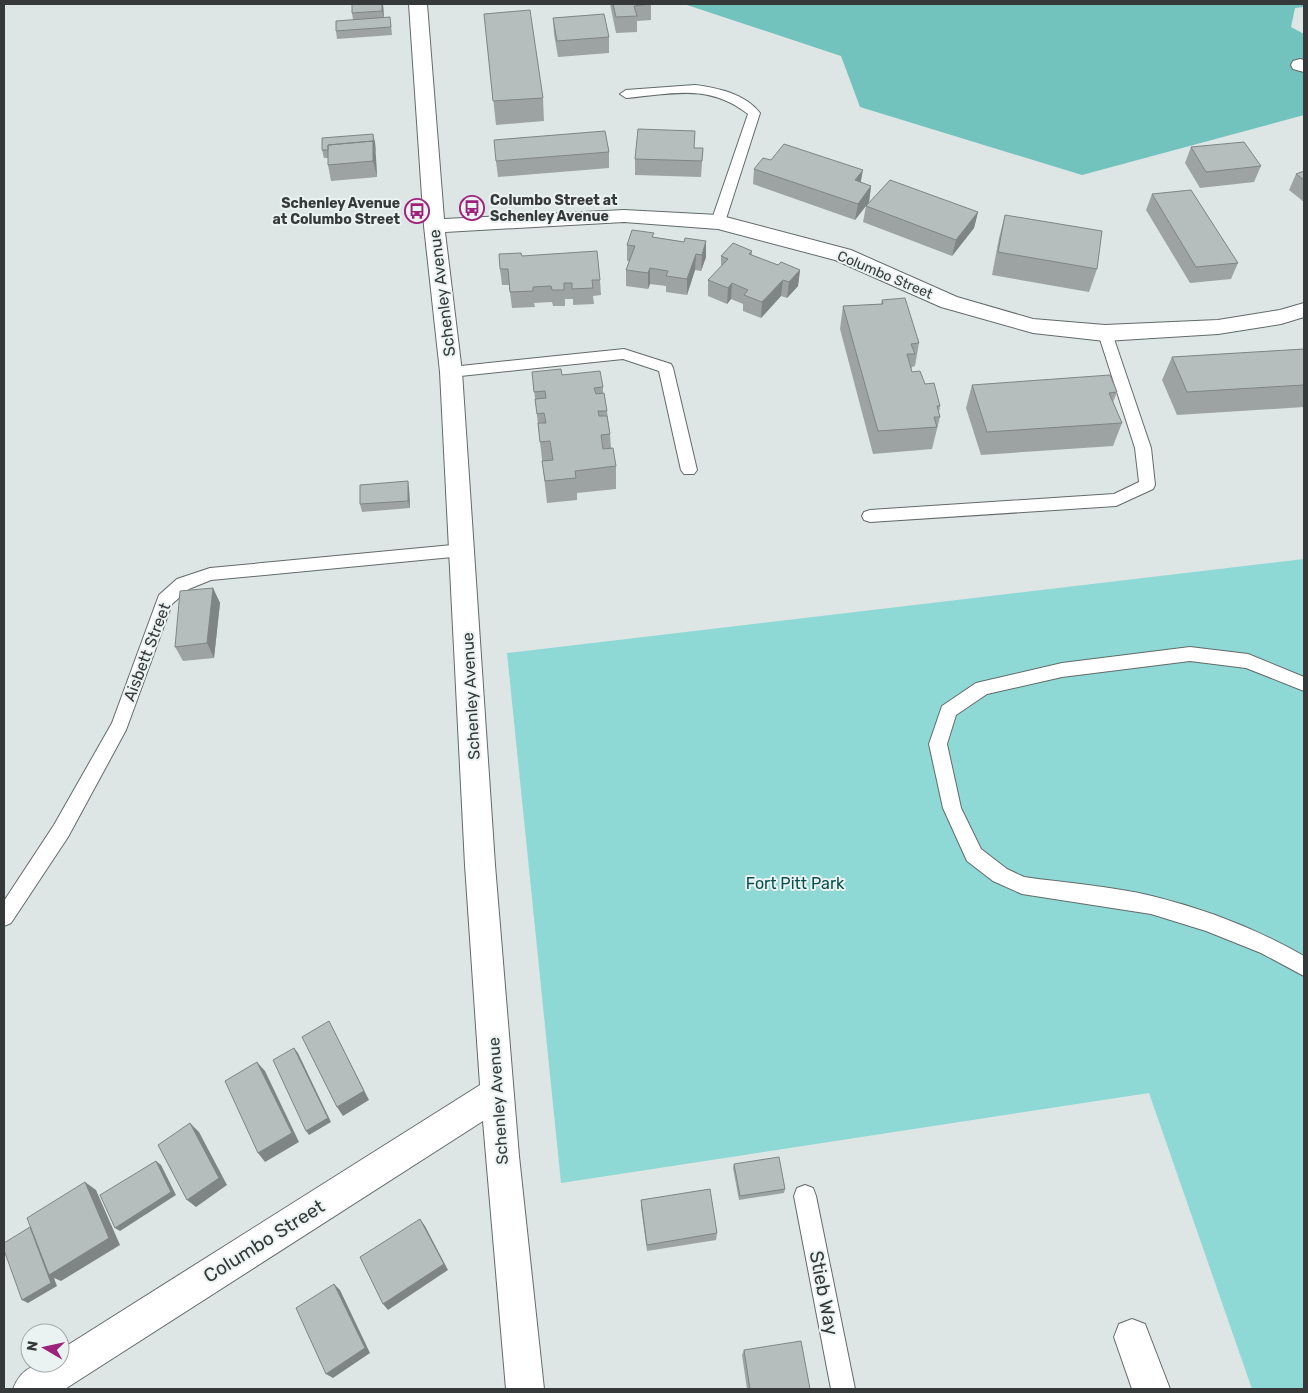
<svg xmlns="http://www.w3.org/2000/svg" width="1308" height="1393" font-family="Rubik,sans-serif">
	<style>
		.green { fill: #8ed9d5 }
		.forest { fill: #72c2be }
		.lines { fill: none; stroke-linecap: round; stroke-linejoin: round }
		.service-casing { stroke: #636a69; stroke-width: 2 }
		.minor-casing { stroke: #636a69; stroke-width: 2 }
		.service { fill: #fff; fill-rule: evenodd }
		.minor { fill: #fff; fill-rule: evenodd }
		.wall { fill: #9da3a3 }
		.shaded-wall { fill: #7f8484 }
		.building { fill: #b6bdbd; stroke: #7f8484 }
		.labels { text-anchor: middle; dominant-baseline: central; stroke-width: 4; stroke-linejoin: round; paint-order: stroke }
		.far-poi-label { font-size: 14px; font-weight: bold; fill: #363939; stroke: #ebf3f2; text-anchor: start }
		.far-street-label { font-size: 14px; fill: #363939; stroke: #ebf3f2 }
		.street-label { font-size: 16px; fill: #363939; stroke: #ebf3f2 }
		.park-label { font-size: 16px; fill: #06514e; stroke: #ebf3f2 }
		.near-street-label { font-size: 19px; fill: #363939; stroke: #ebf3f2 }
	</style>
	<rect width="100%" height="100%" fill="#dee5e5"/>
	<!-- green -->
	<path class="green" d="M1304 559V1389H1252L1149 1093 561 1183 507 653Z"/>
	<!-- forest -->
	<path class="forest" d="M684 4H1304V7L1295 8 1291 27 1304 34V115L1082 175 860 107 841 56Z"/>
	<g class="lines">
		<defs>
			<path id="service" d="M695 85C719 88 745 94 760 113L725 222 718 226 711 222 748 114C708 83 672 94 626 98L620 94 626 90Z
				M1105 328 1112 333 1151 448 1155 485 1153 489 1116 506 870 522 864 520 862 516 864 512 870 510 1114 494 1139 482 1135 448 1098 333Z
				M624 349 671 364 673 368 697 470 694 474H684L681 470 659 371 623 359 451 377 444 372 451 367Z
				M463 544 469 546 471 550 469 554 463 556 211 580 189 589 172 604 126 730 68 837 11 923 4 926V901L54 825 112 723 159 595 177 579 210 568Z
				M1190 647 1248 654 1304 677V691L1246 668 1190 661 1062 677 987 694 956 715 947 744 961 808 981 849 1007 869 1024 877C1066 883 1111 886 1152 896 1205 909 1257 929 1304 956V976L1261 953 1206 931 1151 914 1022 894 993 881 967 861 943 808 929 744 942 706 976 683 1062 663Z
				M805 1185 813 1188 816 1196 855 1389H831L794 1196 797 1188Z"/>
			<path id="minor" d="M409 4H427L444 219 624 210 718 215 851 250 957 297 1033 319 1105 325 1218 320 1280 310 1304 303V317L1281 324 1218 334 1105 341 1033 333 941 307 835 260 718 229 624 222 445 232 462 372 495 865 519 1156 544 1389H506L483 1121 65 1389H13C22 1366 37 1363 60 1363V1350L480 1085 465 865 440 372 424 226Z
				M1300 59 1304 60V72L1293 69 1291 65 1293 61Z
				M1132 1319 1145 1324 1170 1389H1132L1114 1337 1119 1324Z"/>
		</defs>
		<!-- service casing -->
		<use href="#service" class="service-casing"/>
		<!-- minor casing -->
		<use href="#minor" class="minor-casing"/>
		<!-- service -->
		<use href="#service" class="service"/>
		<!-- minor -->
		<use href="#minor" class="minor"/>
	</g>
	<!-- wall -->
	<path class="wall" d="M352 4H383L384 18 391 25 392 35 337 39 336 31 353 20 352 13Z
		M610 4H651V20L637 21V32L616 33Z
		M484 14 543 98 544 121 496 125Z
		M553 18 609 37V53L558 57 554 34Z
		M375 142 377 177 331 181 328 165V158H324L322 150Z
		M1191 147 1261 166 1254 182 1200 188 1185 163Z
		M694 148H703L701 177 635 175V159Z
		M609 152V168L498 177 496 161Z
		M771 160 871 186 869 202 855 220 753 184 754 169Z
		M1304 171V202L1289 190 1296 174Z
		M1152 194 1238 263 1231 279 1190 283 1146 210Z
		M866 206 978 212 974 228 952 256 863 222Z
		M1005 215 1097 269 1089 292 992 275 999 238Z
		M654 237 684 242 706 241V257L701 271 695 270 687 295 666 292V286L650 284 648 289 626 286V270L629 261H627V245Z
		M752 251V255L778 265 800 270 798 286 787 298 781 296 761 318 743 311V304L731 299 727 304 708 296V280L721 267V256Z
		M522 256 600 280 601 295 593 296 594 304 573 305V299H565V306H553L552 302 534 303 535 307 512 308 509 285H502L500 269Z
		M882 300 919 343 915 366 912 367 911 370 912 372 925 384 940 406 939 413 940 417 932 449 873 454 840 329 843 306 881 304Z
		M1304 349V407L1177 415 1162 380 1172 357Z
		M532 372 562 375 603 387V393L607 411 610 434 611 448 616 466V489L577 493V500L547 503Z
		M972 385 1117 392 1113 402 1122 423 1113 446 981 455 966 408Z
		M409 488 410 508 362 512 360 504Z
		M213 588 220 603 214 658 183 661 175 647Z
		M734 1164 785 1189 784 1193 739 1200 733 1168Z
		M641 1200 717 1233 716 1240 647 1251 641 1207Z
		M744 1350 810 1389H747L742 1355Z"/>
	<!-- shaded-wall -->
	<path class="shaded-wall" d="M382 4H383L384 19 382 11Z
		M373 134 375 142 376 154 374 146Z
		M373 141 376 157 377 177 373 161Z
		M863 170 860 186 855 180Z
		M871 186 869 202 855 220 858 204Z
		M978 212 974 228 952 256 956 240Z
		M706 241V257L701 271 702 255Z
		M696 254 695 270 687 295V279Z
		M650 268V284L648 289V273Z
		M800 270 798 286 787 298 789 282Z
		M783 280 781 296 761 318 762 302Z
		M732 283 731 299 727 304 728 288Z
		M408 481 409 488 410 508 408 501Z
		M213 588 220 603 214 658 207 643Z
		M329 1021 369 1100 343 1116 337 1107Z
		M294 1048 298 1053 331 1122 309 1135 306 1131Z
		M257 1062 265 1071 299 1142 265 1162 258 1153Z
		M190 1123 199 1132 227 1185 196 1207 187 1200Z
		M156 1161 161 1165 176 1195 120 1231 115 1228Z
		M85 1182 96 1190 120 1245 61 1281 54 1278 57 1286 28 1303 22 1300 30 1227Z
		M420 1219 425 1226 448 1270 388 1310 383 1304Z
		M334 1284 340 1290 370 1353 333 1378 326 1374Z"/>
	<!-- building -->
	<path class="building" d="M352 4H382V11L352 13Z
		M613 4H651L634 6 637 16 616 17Z
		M530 10 543 98 493 101 484 14Z
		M604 14 609 37 557 41 553 18Z
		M390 17 391 27 336 31V21Z
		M638 129 695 131 694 148H703L702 161 635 159Z
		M605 131 609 152 496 161 494 140Z
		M373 134 374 146 373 141 328 145V150H322V138Z
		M373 141V161L328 165V145Z
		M1244 142 1261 166 1206 172 1191 147Z
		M784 144 863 170 855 180 871 186 858 204 754 169 763 158 771 160Z
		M1304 171V180L1296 174Z
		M890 180 978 212 956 240 866 206Z
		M1191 190 1238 263 1196 267 1152 194Z
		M1005 215 1102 231 1097 269 998 252Z
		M632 230 654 233 652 237 684 242 685 238 706 241 702 255 696 254 687 279 666 276 668 271 650 268 648 273 626 270 635 246 627 245Z
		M733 243 752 251 749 254 778 265 781 262 800 270 789 282 783 280 762 302 744 295 748 290 732 283 728 288 708 280 728 259 721 256Z
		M597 251 600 280H592L593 288 572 289V283H564V290H552L551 286 533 287V291L510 292 508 269H500L499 254 521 253 522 256Z
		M905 298 919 343 911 344 915 354H907L912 372 920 371 925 384 934 383 940 406H937L940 417H934L937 427 878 431 843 306 883 304 882 300Z
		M1304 349V385L1187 392 1172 357Z
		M561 369 562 375 600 371 603 387 594 388 596 394 604 393 607 411H598L599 416H607L610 434 601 435 603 449 613 448 616 466 575 471 576 478 545 481 542 461 553 460 550 441 540 442 538 423H546L544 413 537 414 535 399 546 398 545 391 534 392 532 372Z
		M1110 375 1117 392 1109 393 1122 423 987 432 972 385Z
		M408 481V501L360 504V485Z
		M213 588 207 643 175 647 180 591Z
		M329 1021 364 1091 337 1107 302 1037Z
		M294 1048 328 1118 306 1131 273 1060Z
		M257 1062 292 1133 258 1153 225 1081Z
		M190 1123 219 1178 187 1200 158 1145Z
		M779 1157 785 1189 740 1196 734 1164Z
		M156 1161 171 1192 115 1228 100 1195Z
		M85 1182 109 1238 49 1275 27 1218Z
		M710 1189 717 1233 647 1245 641 1200Z
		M420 1219 444 1264 383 1304 360 1257Z
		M30 1227 51 1283 22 1300 4 1250V1243Z
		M334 1284 365 1348 326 1374 296 1308Z
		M801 1341 810 1389H750L744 1350Z"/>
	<!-- icons -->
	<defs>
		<symbol id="bus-ring" viewBox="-11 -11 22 22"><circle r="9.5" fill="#ebf3f2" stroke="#9c227b" stroke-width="1.5"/><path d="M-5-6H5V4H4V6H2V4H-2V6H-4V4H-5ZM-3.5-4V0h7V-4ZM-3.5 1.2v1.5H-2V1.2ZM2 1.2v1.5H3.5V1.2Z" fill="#9c227b"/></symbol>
	</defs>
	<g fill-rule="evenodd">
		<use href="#bus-ring" x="458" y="194" width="28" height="28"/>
		<use href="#bus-ring" x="403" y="197" width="28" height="28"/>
	</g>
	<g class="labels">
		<!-- far-poi labels -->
		<g class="far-poi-label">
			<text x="490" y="200">Columbo Street at<tspan x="490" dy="16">Schenley Avenue</tspan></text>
			<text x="400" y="203" text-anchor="end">Schenley Avenue<tspan x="400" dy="16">at Columbo Street</tspan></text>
		</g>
		<!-- far-street labels -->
		<g class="far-street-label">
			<text transform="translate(885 275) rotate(23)">Columbo Street</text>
		</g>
		<!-- street labels -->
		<g class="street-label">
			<text transform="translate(442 293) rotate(-97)">Schenley Avenue</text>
			<text transform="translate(147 652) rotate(-69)">Aisbett Street</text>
			<text transform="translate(471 696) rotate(-93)">Schenley Avenue</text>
			<text transform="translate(498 1101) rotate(-94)">Schenley Avenue</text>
		</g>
		<!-- park labels -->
		<g class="park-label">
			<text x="795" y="883">Fort Pitt Park</text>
		</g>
		<!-- near-street labels -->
		<g class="near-street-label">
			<text transform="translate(264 1241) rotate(-32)">Columbo Street</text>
			<text transform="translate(824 1293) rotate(79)">Stieb Way</text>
		</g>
	</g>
	<!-- border -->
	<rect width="1308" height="1393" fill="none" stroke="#363939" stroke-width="10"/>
	<!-- north arrow -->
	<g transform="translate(45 1348) rotate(279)"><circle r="24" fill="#ebf3f2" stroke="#a3a9a8"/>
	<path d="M0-4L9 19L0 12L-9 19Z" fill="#9c227b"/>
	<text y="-8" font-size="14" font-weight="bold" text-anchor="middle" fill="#363939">N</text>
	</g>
</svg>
